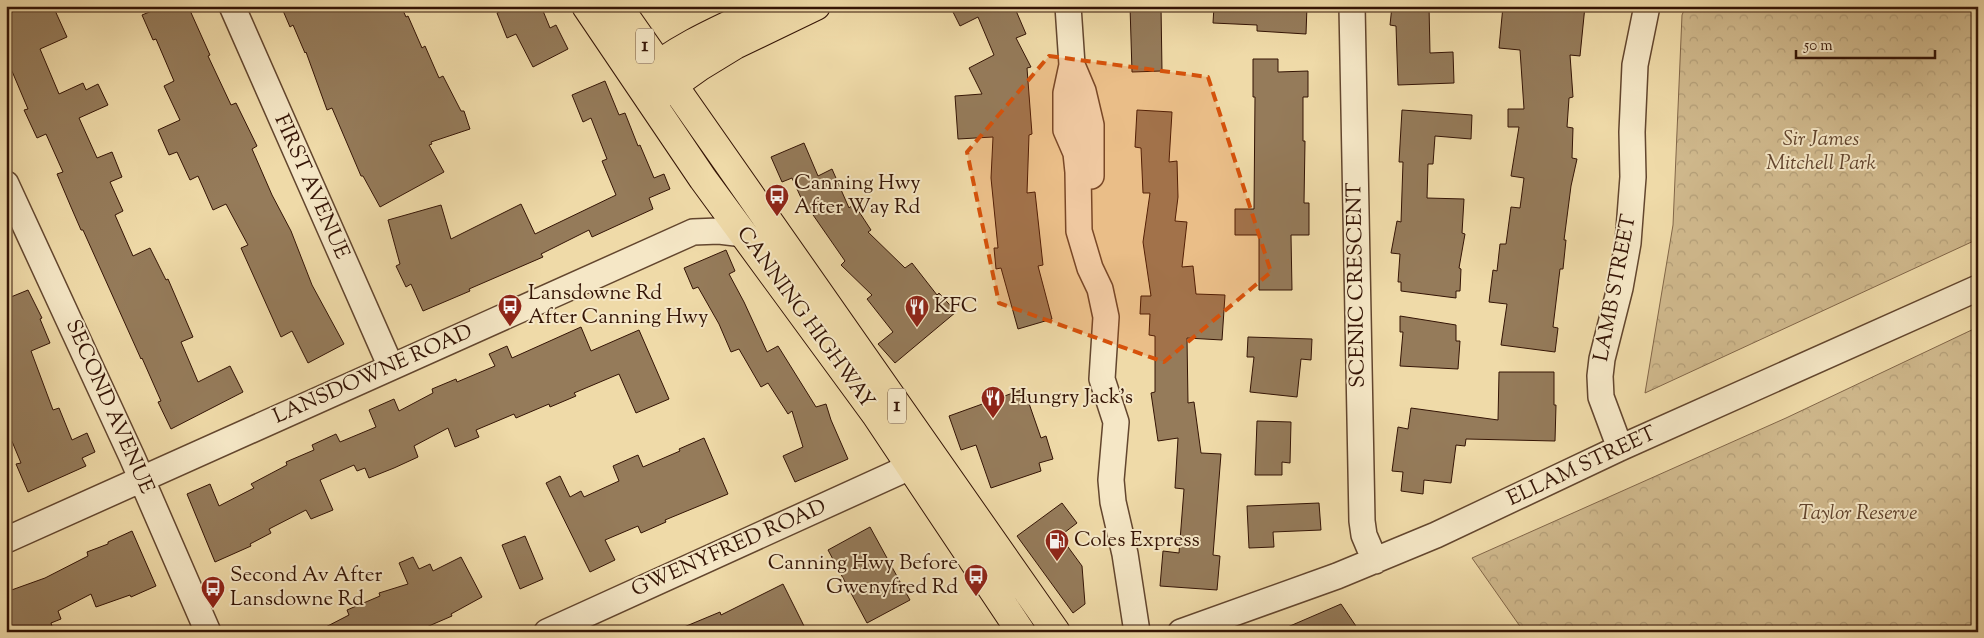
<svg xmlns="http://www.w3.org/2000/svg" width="1984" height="638" font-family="'Sorts Mill Goudy',serif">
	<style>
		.forest { fill: url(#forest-crowns); stroke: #826648 }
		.building { fill: #957b5a; stroke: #341405 }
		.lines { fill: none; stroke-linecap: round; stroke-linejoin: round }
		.minor-casing { stroke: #63462e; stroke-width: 28 }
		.major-casing { stroke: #341405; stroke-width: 30 }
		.highway-casing { stroke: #341405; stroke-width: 30 }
		.minor { stroke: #f5e7c6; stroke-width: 25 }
		.major { stroke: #efdaa8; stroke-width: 28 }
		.highway { stroke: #efdaa8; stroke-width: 28 }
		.marked { fill: #d6520b; fill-opacity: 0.2; stroke: #d6520b; stroke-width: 4; stroke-dasharray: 10 6; stroke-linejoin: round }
		.labels { text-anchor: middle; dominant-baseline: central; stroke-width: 4; stroke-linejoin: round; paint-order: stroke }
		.shield { fill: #f5e7c6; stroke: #6e533f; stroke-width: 1 }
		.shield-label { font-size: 20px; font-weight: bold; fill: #341405 }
		.park-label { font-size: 21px; font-style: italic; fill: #62452e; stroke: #f5e7c6 }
		.poi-label { font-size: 21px; fill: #341405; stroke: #f5e7c6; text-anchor: start }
		.street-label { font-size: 21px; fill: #341405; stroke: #f5e7c6 }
	</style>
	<defs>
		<pattern id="forest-crowns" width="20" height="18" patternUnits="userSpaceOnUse" patternTransform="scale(1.25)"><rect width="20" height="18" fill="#cfb88c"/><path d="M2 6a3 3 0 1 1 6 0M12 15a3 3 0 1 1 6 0" fill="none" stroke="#b29d77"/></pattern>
	</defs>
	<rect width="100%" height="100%" fill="#efdaa8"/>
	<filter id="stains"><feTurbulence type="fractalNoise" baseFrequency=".004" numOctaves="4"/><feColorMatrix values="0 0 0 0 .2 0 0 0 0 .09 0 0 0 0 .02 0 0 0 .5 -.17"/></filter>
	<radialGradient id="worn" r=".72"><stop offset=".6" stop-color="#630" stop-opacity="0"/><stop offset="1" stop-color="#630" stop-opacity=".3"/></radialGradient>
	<!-- forest -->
	<path class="forest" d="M1686 6H1978V239L1645 393 1673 225 1682 15Z
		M1978 327V632H1524L1472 558 1786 418Z"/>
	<!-- building -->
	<path class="building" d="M6 6H53L67 37 40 49 59 94 83 83 86 90 98 84 108 105 79 118 97 158 112 152 122 177 110 182 123 211 115 215 133 256 150 248 166 280 168 279 193 337 181 342 198 382 230 366 243 392 171 429 158 402 161 401 142 358 141 359 83 230H81L71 207 57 174 63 172 46 134 37 138 24 110 28 109 6 57Z
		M164 6H188L210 55 208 56 231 105 236 103 257 146 252 149 272 195 291 231 312 285 344 344 308 363 292 331 281 337 241 248 248 245 226 204 213 210 198 176 190 180 177 152 169 155 158 130 180 120 164 86 174 81 156 39 153 40 142 15Z
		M281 6H401L406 17 408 16 422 48 425 46 439 78 443 76 461 111H464L470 129 431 142 432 144 429 145 444 172 380 207 363 176H361L332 108 327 110 306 52 305 53 293 25 290 27Z
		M513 6H541L550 28 556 25 568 49 533 67 516 34 507 38 497 13Z
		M950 6H1014L1026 34 1016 38 1031 67 1027 68 1032 134 1029 135 1027 193 1035 192 1043 265 1038 266 1052 319 1018 329 1001 268 996 269 994 248H998L991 178 993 137 958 139 955 96 982 94 969 68 994 55 978 17 960 26Z
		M1130 6H1161L1162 71 1132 72Z
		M1214 6H1307L1306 34 1257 31V25L1213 23Z
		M1392 6H1429L1430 53 1453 52 1454 83 1398 85 1396 26 1390 25Z
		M1503 6H1585L1580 56 1570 55 1573 97 1569 98 1567 127 1573 128 1572 158 1577 159 1571 186 1564 240H1566L1563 269H1560L1553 327 1558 328 1555 352 1501 345 1507 304 1489 302 1493 270 1497 271 1500 244H1506L1511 207 1520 208 1524 178 1511 176 1519 127H1508V109H1524L1520 50 1499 48Z
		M1253 59H1278V72L1308 71V97H1303V141H1305L1304 203H1309V235H1291L1292 290H1259V235H1235V209H1254L1255 97H1253Z
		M605 81 619 115 625 113 638 146 640 145 654 178 664 174 670 189 649 198 653 209 592 237 589 230 541 254 543 257 469 289 470 291 423 311 411 284 406 287 396 266 400 264 388 220 441 205 451 239 521 204 535 234 616 195 602 161 607 159 591 118 583 122 572 95Z
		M1137 110 1172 112 1169 162 1177 161 1178 197 1175 221 1187 222 1182 267 1193 266 1196 294 1225 295 1222 340 1187 338 1188 403 1194 402 1201 453 1221 454 1213 555 1220 556 1217 590 1160 586 1163 551 1179 553 1184 489 1175 488 1178 438 1158 441 1151 393 1155 392V336L1149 335 1150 314H1140L1141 296H1151L1143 242 1150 193H1143L1141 148 1135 147Z
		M1402 110 1472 115 1471 139 1435 136 1433 164H1428L1427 198 1464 199 1462 233 1465 234 1459 268 1461 269 1460 291H1456V298L1401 291V282H1398L1400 254 1391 253 1397 221 1401 222 1403 162H1399Z
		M804 143 818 176 832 169 849 208 854 204 871 230 868 232 905 268 912 263 937 295 939 293 956 312 895 363 878 344 893 332 867 299 872 295 841 265 845 261 811 212 808 213 792 178 782 182 771 157Z
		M726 250 735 271 729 274 744 302 767 352 778 346 816 407 826 404 831 420 848 459 795 482 783 456 803 447 792 411 788 414 768 383 761 387 739 349 731 352 719 324 698 287 693 289 684 268Z
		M28 290 42 318 40 319 50 343 31 351 53 410 59 408 72 440 87 433 95 452 82 458 86 466 28 492 16 464 21 463 6 427V299Z
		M1400 316 1456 325V341H1460L1458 369 1400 366 1403 332H1400Z
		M581 327 591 351 639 330 669 399 636 413 619 374 574 393 576 396 550 407 549 404 516 418 514 414 476 430 479 437 455 447 448 428 414 446 418 457 394 468 369 478 365 468 357 471 354 465 320 480 333 510 311 519 306 510 269 529 271 533 250 544 251 546 215 562 187 494 210 484 219 506 254 488 251 484 287 465 286 462 314 450 312 445 336 434 340 442 376 427 369 410 394 399 399 411 433 393 432 389 456 379 457 382 495 366 489 354 507 346 512 358Z
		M1248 337 1312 339 1311 360 1301 359 1297 397 1250 392 1254 357H1247Z
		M1499 372H1554V405H1556L1555 441 1466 439 1465 446 1456 445 1451 483 1424 480 1423 494 1401 491 1403 472 1392 471 1398 427 1408 429 1411 408 1498 420Z
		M1024 389 1041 438 1046 436 1053 459 1039 463 1041 471 991 488 976 445 961 450 949 416Z
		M1257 421 1291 422 1290 463 1282 462V475H1255Z
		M704 438 728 494 665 520 666 522 641 533 638 526 605 540 615 560 590 572 546 483 560 476 570 497 581 491 584 497 619 481 613 466 638 455 643 467 680 451 679 449Z
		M1062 503 1077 523 1060 536 1082 566 1085 604 1073 613 1017 536Z
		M1319 503 1321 530 1273 532 1274 547 1249 548 1247 506Z
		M870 527 910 600 867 623 828 550Z
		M132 531 156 586 131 597 130 595 96 607 91 594 58 611 61 619 51 623 54 632H6V592L45 578 88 556 87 552 108 544V542Z
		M525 536 543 579 520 589 502 545Z
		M413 557 419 569 430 564 433 571 461 557 482 597 451 614 452 616 415 632H316L349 615 347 610 380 596 379 593 408 584 399 563Z
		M783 584 807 632H672L720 612 721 615Z
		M1341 604 1360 632H1276Z"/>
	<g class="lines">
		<defs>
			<path id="minor" d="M232 6 391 367
				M1068 6 1072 65 1066 93V130L1076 153 1078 172 1079 231 1090 268 1100 289 1106 317 1102 379 1116 422 1111 480 1113 502 1125 554 1137 632
				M1352 6 1362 521 1364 535 1375 561
				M1072 65 1083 91 1091 125V176
				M6 184 132 457 208 632
				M1620 448 1601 397 1600 376 1602 359 1620 288 1628 243 1633 177 1632 132 1635 65 1647 6
				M6 540 693 232 719 231 744 234
				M547 632 912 466
				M1181 632 1337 576 1436 535 1620 448 1978 288"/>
			<path id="major" d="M640 79C678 46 725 27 770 6
				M654 99 699 67 735 45 816 6"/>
			<path id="highway" d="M586 6 703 179 876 415 1021 632
				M618 6 1056 632"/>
		</defs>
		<!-- minor casing -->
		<use href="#minor" class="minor-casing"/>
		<!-- major casing -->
		<use href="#major" class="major-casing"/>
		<!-- highway casing -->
		<use href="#highway" class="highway-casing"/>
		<!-- minor -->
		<use href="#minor" class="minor"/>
		<!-- major -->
		<use href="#major" class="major"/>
		<!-- highway -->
		<use href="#highway" class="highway"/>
	</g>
	<!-- marked area -->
	<path class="marked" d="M1049 56 1208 77 1271 272 1164 362 999 303 967 152Z"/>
	<!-- icons -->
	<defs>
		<symbol id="bus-pin" viewBox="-11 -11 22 30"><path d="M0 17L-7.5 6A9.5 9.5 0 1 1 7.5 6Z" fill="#8f2418" stroke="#f5e7c6"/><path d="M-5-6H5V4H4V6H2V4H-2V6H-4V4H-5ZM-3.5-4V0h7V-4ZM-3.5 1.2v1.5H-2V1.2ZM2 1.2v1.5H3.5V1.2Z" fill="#fff"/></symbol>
		<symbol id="restaurant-pin" viewBox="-11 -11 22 30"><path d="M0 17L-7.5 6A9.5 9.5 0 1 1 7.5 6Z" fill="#8f2418" stroke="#f5e7c6"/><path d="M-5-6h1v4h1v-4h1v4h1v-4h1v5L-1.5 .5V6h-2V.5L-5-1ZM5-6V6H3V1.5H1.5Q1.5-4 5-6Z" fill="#fff"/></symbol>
		<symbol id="fuel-pin" viewBox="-11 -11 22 30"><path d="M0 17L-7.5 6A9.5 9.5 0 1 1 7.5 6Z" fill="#8f2418" stroke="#f5e7c6"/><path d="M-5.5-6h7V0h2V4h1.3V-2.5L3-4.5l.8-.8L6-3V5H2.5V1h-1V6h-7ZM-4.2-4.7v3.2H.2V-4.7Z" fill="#fff"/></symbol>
	</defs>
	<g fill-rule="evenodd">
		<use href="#bus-pin" x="763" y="182" width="28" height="38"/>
		<use href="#bus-pin" x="496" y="292" width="28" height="38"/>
		<use href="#restaurant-pin" x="903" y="293" width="28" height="38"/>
		<use href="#restaurant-pin" x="979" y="384" width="28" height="38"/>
		<use href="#fuel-pin" x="1043" y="527" width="28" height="38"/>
		<use href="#bus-pin" x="962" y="562" width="28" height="38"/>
		<use href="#bus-pin" x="199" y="574" width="28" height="38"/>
	</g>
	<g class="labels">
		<!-- shield labels -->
		<g class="shield">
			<rect x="636" y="28.5" width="18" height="35" rx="4"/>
			<rect x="888" y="388.5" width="18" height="35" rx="4"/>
		</g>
		<g class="shield-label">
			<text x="645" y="46">1</text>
			<text x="897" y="406">1</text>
		</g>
		<!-- park labels -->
		<g class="park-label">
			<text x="1821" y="140">Sir James<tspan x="1821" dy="24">Mitchell Park</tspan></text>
			<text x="1858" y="514">Taylor Reserve</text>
		</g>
		<!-- poi labels -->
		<g class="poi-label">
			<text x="794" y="184">Canning Hwy<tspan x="794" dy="24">After Way Rd</tspan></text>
			<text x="528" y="294">Lansdowne Rd<tspan x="528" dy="24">After Canning Hwy</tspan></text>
			<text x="934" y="307">KFC</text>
			<text x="1010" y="398">Hungry Jack's</text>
			<text x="1074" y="541">Coles Express</text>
			<text x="958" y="564" text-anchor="end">Canning Hwy Before<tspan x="958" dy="24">Gwenyfred Rd</tspan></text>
			<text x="230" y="576">Second Av After<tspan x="230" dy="24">Lansdowne Rd</tspan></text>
		</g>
		<!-- street labels -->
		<g class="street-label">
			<text transform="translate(311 187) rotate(66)">FIRST AVENUE</text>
			<text transform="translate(1357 285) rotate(-91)">SCENIC CRESCENT</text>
			<text transform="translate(1616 288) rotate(-79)">LAMB STREET</text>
			<text transform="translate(805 318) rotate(54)">CANNING HIGHWAY</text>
			<text transform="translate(373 375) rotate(-24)">LANSDOWNE ROAD</text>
			<text transform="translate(109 407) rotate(66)">SECOND AVENUE</text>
			<text transform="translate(1582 467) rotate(-25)">ELLAM STREET</text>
			<text transform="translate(729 549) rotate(-24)">GWENYFRED ROAD</text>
		</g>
	</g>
	<!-- margin -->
	<rect width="1984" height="638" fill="none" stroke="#efdaa8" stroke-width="25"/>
	<rect x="8" y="8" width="1969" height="623" fill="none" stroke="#341405" stroke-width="2.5"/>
	<rect x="12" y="12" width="1959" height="613" fill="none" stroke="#341405"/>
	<!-- scale -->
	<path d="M1796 50v8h139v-8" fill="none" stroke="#341405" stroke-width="2.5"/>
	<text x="1804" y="50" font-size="15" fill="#341405" stroke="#f5e7c6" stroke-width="4" paint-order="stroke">50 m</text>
	<rect width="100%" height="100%" filter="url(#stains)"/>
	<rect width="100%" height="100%" fill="url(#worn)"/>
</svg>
